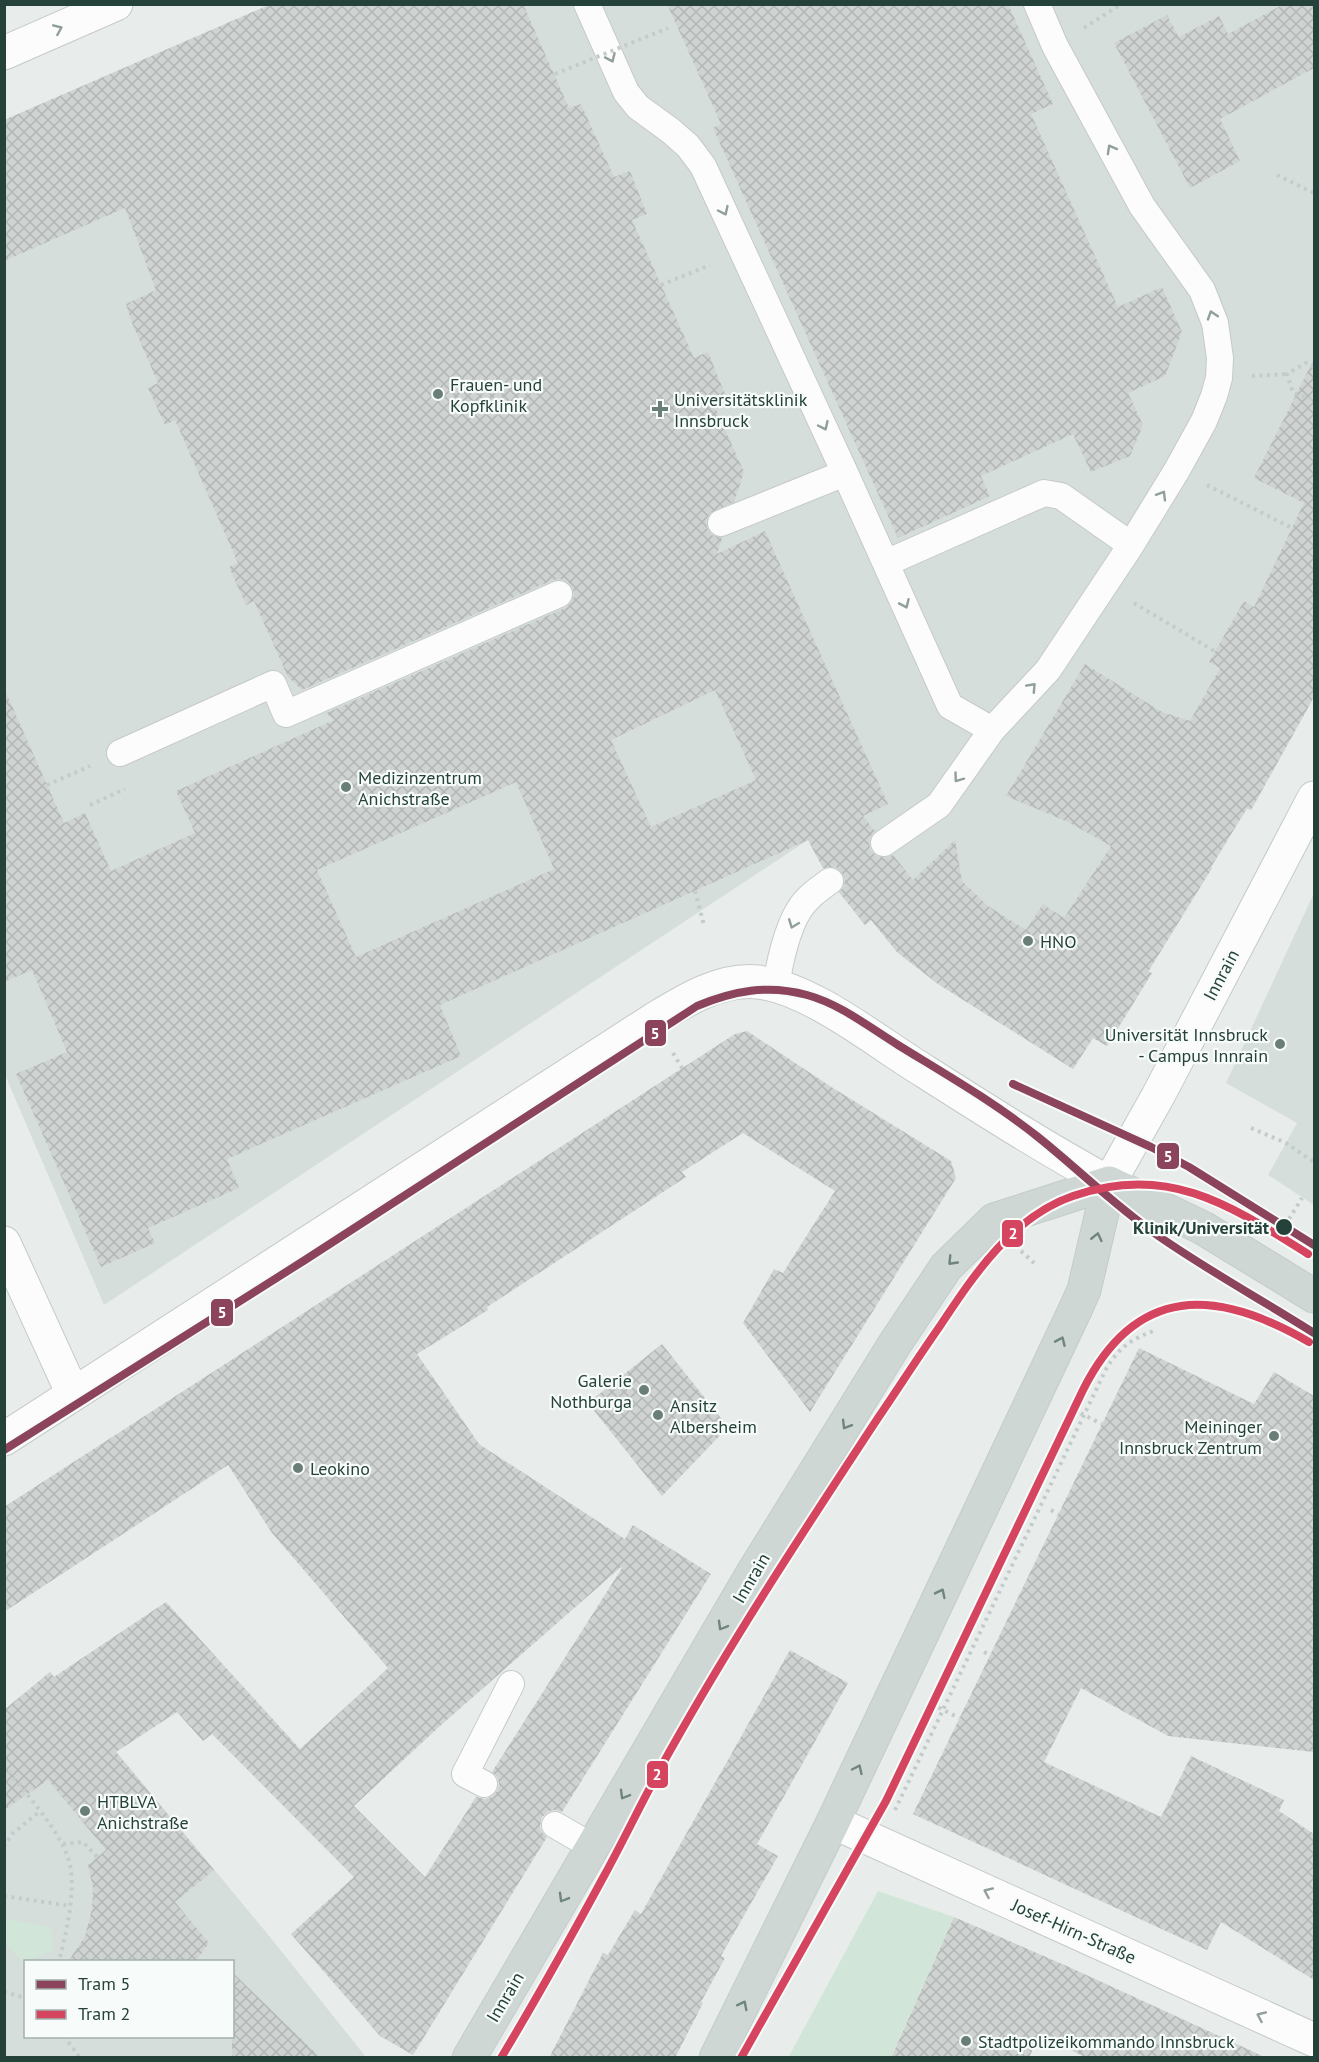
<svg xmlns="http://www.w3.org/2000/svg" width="1319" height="2062" font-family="'PT Sans',sans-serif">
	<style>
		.built { fill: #d6dedb; fill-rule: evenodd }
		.green { fill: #d1e6d8 }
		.building { fill: url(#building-cross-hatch); fill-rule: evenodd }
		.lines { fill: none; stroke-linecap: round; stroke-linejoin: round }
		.service-casing { stroke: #c5cac8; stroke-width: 28 }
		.minor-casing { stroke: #c5cac8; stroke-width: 35 }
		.secondary-casing { stroke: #c3cbc8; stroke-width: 35 }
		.primary-casing { stroke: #c3ccc9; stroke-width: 35 }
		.path { stroke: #c3ccca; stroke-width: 4; stroke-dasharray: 3 4.5; stroke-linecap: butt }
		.service { stroke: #fcfcfc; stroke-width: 26 }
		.minor { stroke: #fcfcfc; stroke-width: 33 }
		.secondary { stroke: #fcfcfc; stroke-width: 33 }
		.primary { stroke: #cfd7d5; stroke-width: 33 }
		.path-bridge { stroke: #c3ccca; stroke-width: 4; stroke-dasharray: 3 4.5; stroke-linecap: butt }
		.tram-1-casing { stroke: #f7fbf9; stroke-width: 12 }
		.tram-2-casing { stroke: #f7fbf9; stroke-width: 12 }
		.tram-1 { stroke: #8b445b; stroke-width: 8 }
		.tram-2 { stroke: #d64560; stroke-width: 8 }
		.oneway { stroke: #909f9b }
		.oneway2 { stroke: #718580 }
		.poi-dot { fill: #697e78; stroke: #f7fbf9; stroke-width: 2 }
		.stop-dot { fill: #24423a; stroke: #f7fbf9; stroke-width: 2 }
		.labels { text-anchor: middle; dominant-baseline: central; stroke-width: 4.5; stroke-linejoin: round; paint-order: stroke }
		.poi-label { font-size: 18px; fill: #24423a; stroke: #f7fbf9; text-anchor: start }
		.street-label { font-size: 18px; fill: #24423a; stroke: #f7fbf9 }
		.stop-label { font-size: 18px; font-weight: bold; fill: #24423a; stroke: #f7fbf9; text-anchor: end }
		.line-badge { stroke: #f7fbf9; stroke-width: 2 }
		.badge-label { font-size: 16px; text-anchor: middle; font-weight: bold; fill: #fff }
	</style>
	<defs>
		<pattern id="building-cross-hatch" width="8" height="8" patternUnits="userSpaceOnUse" patternTransform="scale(1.5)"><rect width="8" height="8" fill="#cfd4d2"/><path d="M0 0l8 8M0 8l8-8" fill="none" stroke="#b2b7b5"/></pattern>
	</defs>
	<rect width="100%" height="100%" fill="#e8edeb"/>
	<!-- built -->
	<path class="built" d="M271 5H1314V697L1251 810 1247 809 1211 867 1212 868 1148 971 1152 973 1107 1046 1093 1038 1073 1069 938 984 897 952 871 920 865 925 830 881 808 840 104 1305 5 1075 4 121Z
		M1314 893V1205L1268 1175 1297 1123 1226 1083Z
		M50 1672 266 1932 366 2057 5 2058V1710ZM26 1962H232V2036H26Z"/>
	<!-- green -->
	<path class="green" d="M878 1891 954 1917 891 2057 788 2058Z
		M5 1918 51 1928 53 1950 23 1963 5 1942Z"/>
	<!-- building -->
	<path class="building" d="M271 4H523L569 108 581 104 614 177 630 171 647 214 632 220 694 358 708 352 725 394 712 400 744 472 734 502 710 513 706 520 707 528 712 535 722 538 717 554 765 531 888 804 863 816 875 831 870 837 869 844 871 851 877 856 885 858 893 855 913 880 955 840 962 881 988 906 1026 930 1043 904 1064 918 1111 846 1068 822 1006 796 1085 664 1162 712 1190 721 1220 668 1209 662 1244 601 1254 607 1304 503 1254 478 1314 359V697L1251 810 1247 808 1211 867 1212 868 1148 972 1152 973 1107 1046 1093 1038 1073 1069 938 984 897 952 871 920 865 925 839 892 844 887 845 880 842 873 836 867 823 868 808 840 440 1005 461 1056 227 1159 239 1188 148 1228 155 1243 101 1267 16 1074 67 1052 32 970 4 982V688L64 823 85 813 111 871 195 833 176 791 334 720 326 713 565 608 571 603 574 596 573 589 568 582 561 579 553 580 302 690 288 677 254 601 246 605 229 567 238 563 175 420 165 425 148 388 158 383 132 323 126 304 156 290 125 208 4 261V120ZM715 690 756 780 651 827 611 740ZM516 782 554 869 356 957 317 870Z
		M667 4H1008L1053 104 1031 114 1118 307 1162 287 1182 332 1165 376 1128 393 1143 425 1130 456 1091 472 1073 434 981 476 990 496 898 538 713 128 721 124Z
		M1284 4H1314V68L1220 119 1240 161 1190 188 1114 43 1167 15 1179 37 1219 16 1228 34Z
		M747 1031 833 1088 951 1161 956 1178 810 1412 743 1323 774 1269 783 1273 835 1191 743 1133 682 1172 686 1177 487 1307 488 1310 417 1354 479 1444 625 1539 633 1525 711 1574 562 1812 554 1810 548 1812 542 1817 540 1826 542 1832 547 1837 413 2055 380 2036 291 1934 354 1877 212 1734 203 1741 177 1712 116 1752 214 1870 175 1902 209 1943 195 1962H68L85 1936 92 1909 93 1888 88 1865 106 1850 48 1780 4 1810V1710L50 1672 54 1677 166 1602 300 1749 388 1668 272 1533 228 1465 4 1612V1507L735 1034ZM621 1567 622 1568 492 1772 497 1777 499 1783 497 1791 491 1797 485 1799 476 1797 425 1877 354 1806 440 1726Z
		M662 1344 728 1427 662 1496 588 1403Z
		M1139 1348 1254 1404 1274 1372 1314 1396V1752L1168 1736 1081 1688 1044 1762 1161 1817 1191 1756 1284 1800 1279 1811 1314 1834V1980L1221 1922 1207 1950 913 1814Z
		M790 1650 848 1683 757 1844 778 1856 721 1956 725 1958 701 2002 703 2003 675 2058H549L603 1953 608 1955 635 1910 641 1914Z
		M954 1917 1069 1967 1267 2058H1087L1039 2035 1029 2058H891Z
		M232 1972 321 2058H232Z"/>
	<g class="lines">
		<defs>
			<path id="service" d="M587 4 626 92 638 107 671 131 688 146 703 166 845 473 950 706 992 730
				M721 523 845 473
				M886 563 1044 493 1061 496 1131 545
				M120 753 273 684 286 714 559 594
				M884 843 939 805 992 730 1048 670 1131 545 1177 470 1204 421 1214 396 1219 378 1220 358 1215 323 1202 290 1142 206 1055 46 1037 4
				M777 986C778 965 788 927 799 910 807 897 819 889 830 881
				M484 1784 465 1774 511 1684
				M555 1825 593 1847"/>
			<path id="minor" d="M4 53 116 4
				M4 1243 73 1394
				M4 1439 653 1020C684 1001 720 978 758 982 808 988 868 1035 910 1062 976 1104 1041 1146 1109 1183
				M833 1822 1314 2040"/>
			<path id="secondary" d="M1109 1183 1158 1096 1314 798"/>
			<path id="primary" d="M1109 1183 1203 1228 1314 1296
				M469 2058 751 1576 894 1345 946 1267 994 1220 1109 1183
				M716 2058 833 1822 1076 1308 1084 1290 1109 1183"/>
		</defs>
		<!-- service casing -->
		<use href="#service" class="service-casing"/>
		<!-- minor casing -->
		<use href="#minor" class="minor-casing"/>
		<!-- secondary casing -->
		<use href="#secondary" class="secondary-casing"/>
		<!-- primary casing -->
		<use href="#primary" class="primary-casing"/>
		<!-- path -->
		<path class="path" d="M1084 28 1121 4
			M1277 175 1314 193
			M661 285 710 265
			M1314 367 1306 363 1287 374 1293 393 1314 400
			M1252 376 1287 374
			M1207 485 1292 528
			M1134 603 1216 652
			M47 785 90 766
			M90 805 125 789
			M695 891 704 925
			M673 1053 682 1068
			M1251 1128 1286 1143 1314 1162
			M1289 1219 1302 1198
			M1021 1251 1034 1263
			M1074 1410 1102 1424
			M1051 1510 1058 1514
			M984 1652 990 1655
			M932 1704 959 1718
			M4 1766C25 1793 68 1838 71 1871 74 1899 67 1927 61 1954L58 1962
			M895 1810 1106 1369C1120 1346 1132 1339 1156 1330
			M63 1844 83 1842 97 1857
			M4 1847 12 1834 39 1812
			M4 1896 71 1906
			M4 1992 26 1998
			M64 2036 80 2058"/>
		<!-- service -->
		<use href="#service" class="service"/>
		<!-- minor -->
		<use href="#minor" class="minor"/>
		<!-- secondary -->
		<use href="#secondary" class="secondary"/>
		<!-- primary -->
		<use href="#primary" class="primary"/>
		<!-- path-bridge -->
		<path class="path-bridge" d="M555 74 668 28"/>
		<defs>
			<path id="tram-1" d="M1013 1084 1151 1147 1189 1167 1314 1245
				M4 1450 305 1260 697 1006C733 991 768 984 807 995 840 1004 869 1027 898 1045 945 1074 994 1102 1038 1137 1078 1169 1114 1205 1157 1235 1207 1270 1262 1300 1314 1333"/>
			<path id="tram-2" d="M501 2058C537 1998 571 1937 604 1876 627 1834 647 1791 671 1749 735 1635 807 1526 878 1418 899 1387 919 1356 940 1326 974 1275 1012 1217 1073 1196 1168 1163 1230 1205 1308 1254
				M741 2058 886 1801 1083 1390C1136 1284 1216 1288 1309 1342"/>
		</defs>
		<!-- tram-1 casing -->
		<use href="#tram-1" class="tram-1-casing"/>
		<!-- tram-2 casing -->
		<use href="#tram-2" class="tram-2-casing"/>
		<!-- tram-1 -->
		<use href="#tram-1" class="tram-1"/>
		<!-- tram-2 -->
		<use href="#tram-2" class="tram-2"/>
	</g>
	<!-- one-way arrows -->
	<defs><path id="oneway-chevron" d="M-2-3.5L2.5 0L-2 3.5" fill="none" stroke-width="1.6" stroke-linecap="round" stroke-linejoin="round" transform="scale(1.5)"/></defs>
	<g class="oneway">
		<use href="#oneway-chevron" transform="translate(58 29) rotate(-23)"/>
		<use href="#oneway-chevron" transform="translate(611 58) rotate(66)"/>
		<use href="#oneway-chevron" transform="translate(1111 149) rotate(-119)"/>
		<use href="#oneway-chevron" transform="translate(724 211) rotate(65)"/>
		<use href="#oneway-chevron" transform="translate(1212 315) rotate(-108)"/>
		<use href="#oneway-chevron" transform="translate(824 426) rotate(65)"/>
		<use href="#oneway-chevron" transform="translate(1162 495) rotate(-59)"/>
		<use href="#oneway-chevron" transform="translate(905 604) rotate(66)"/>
		<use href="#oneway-chevron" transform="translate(1032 687) rotate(-47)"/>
		<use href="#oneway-chevron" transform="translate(958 778) rotate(126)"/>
		<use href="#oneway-chevron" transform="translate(793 924) rotate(111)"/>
		<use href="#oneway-chevron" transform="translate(988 1892) rotate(-156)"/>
		<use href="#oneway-chevron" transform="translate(1261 2016) rotate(-156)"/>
	</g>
	<g class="oneway2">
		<use href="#oneway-chevron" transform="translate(1097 1237) rotate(-77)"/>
		<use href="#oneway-chevron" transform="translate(952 1261) rotate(134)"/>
		<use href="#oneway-chevron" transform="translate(1061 1341) rotate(-66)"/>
		<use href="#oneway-chevron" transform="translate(846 1425) rotate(121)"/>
		<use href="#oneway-chevron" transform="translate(941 1593) rotate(-64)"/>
		<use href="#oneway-chevron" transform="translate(722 1626) rotate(120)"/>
		<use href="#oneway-chevron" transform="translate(858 1769) rotate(-65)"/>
		<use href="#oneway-chevron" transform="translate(624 1795) rotate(120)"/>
		<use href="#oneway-chevron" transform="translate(563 1898) rotate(120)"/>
		<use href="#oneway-chevron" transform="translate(743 2005) rotate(-63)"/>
	</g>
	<!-- markers -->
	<g class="poi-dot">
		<circle cx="438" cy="394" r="6"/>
		<path d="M657 400h6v6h6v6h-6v6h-6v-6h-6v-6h6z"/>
		<circle cx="346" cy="787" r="6"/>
		<circle cx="1028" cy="941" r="6"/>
		<circle cx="1280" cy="1044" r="6"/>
		<circle cx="644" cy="1390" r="6"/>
		<circle cx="658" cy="1415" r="6"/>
		<circle cx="1274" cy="1436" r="6"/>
		<circle cx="298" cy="1468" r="6"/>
		<circle cx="85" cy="1811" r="6"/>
		<circle cx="966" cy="2041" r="6"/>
	</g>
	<circle class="stop-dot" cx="1284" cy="1227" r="9"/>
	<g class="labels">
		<!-- poi labels -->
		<g class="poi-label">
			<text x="450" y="384">Frauen- und<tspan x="450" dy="21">Kopfklinik</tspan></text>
			<text x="674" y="399">Universitätsklinik<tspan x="674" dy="21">Innsbruck</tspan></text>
			<text x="358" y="777">Medizinzentrum<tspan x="358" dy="21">Anichstraße</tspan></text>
			<text x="1040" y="941">HNO</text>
			<text x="1268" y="1034" text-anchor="end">Universität Innsbruck<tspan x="1268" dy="21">- Campus Innrain</tspan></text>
			<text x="632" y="1380" text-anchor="end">Galerie<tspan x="632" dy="21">Nothburga</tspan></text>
			<text x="670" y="1405">Ansitz<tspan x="670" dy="21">Albersheim</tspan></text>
			<text x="1262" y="1426" text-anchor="end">Meininger<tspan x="1262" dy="21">Innsbruck Zentrum</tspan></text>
			<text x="310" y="1468">Leokino</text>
			<text x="97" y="1801">HTBLVA<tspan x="97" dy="21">Anichstraße</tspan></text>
			<text x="978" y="2041">Stadtpolizeikommando Innsbruck</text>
		</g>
		<!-- street labels -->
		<g class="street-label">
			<text transform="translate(1221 975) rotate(-62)">Innrain</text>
			<text transform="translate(751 1578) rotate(-59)">Innrain</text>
			<text transform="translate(1074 1931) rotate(24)">Josef-Hirn-Straße</text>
			<text transform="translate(505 1997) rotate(-59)">Innrain</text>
		</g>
		<!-- stop labels -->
		<g class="stop-label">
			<text x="1269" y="1227">Klinik/Universität</text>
		</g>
	</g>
	<g class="line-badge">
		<rect x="644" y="1019" width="23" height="28" rx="6" fill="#8b445b"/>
		<rect x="1156" y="1142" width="24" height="28" rx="6" fill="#8b445b"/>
		<rect x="1001" y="1219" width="23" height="29" rx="6" fill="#d64560"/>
		<rect x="210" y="1298" width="24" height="29" rx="6" fill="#8b445b"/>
		<rect x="646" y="1760" width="23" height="29" rx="6" fill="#d64560"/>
	</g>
	<g class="badge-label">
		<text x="655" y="1039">5</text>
		<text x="1168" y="1162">5</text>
		<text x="1013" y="1239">2</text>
		<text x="222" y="1318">5</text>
		<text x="657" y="1780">2</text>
	</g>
	<!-- border -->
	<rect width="1319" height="2062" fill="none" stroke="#24423a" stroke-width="12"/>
	<!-- legend -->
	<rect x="24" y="1960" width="210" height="78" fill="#f7fbf9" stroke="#a3b1ad" stroke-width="1.5"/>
	<rect x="36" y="1980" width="30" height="9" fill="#8b445b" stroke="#a3b1ad" stroke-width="1.5"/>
	<text x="78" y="1990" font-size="18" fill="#24423a">Tram 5</text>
	<rect x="36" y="2010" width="30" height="9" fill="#d64560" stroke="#a3b1ad" stroke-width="1.5"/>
	<text x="78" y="2020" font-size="18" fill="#24423a">Tram 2</text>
</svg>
